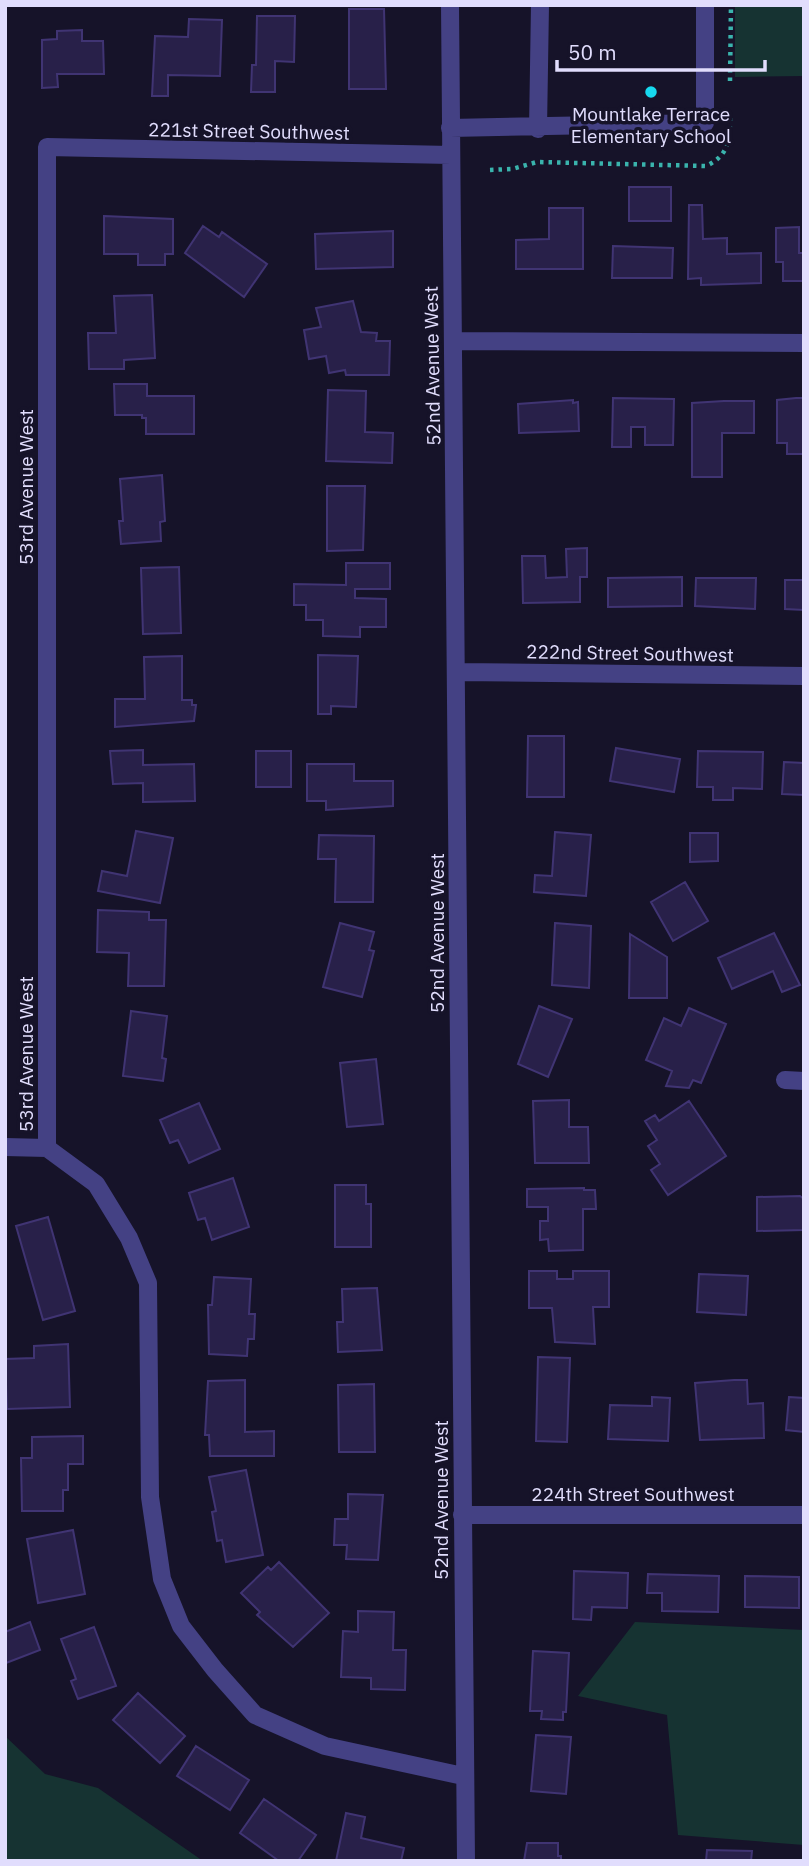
<svg xmlns="http://www.w3.org/2000/svg" width="809" height="1866" font-family="'IBM Plex Sans',sans-serif">
	<style>
		.green { fill: #163332 }
		.building { fill: #282049; stroke: #403473; stroke-width: 2 }
		.lines { fill: none; stroke-linecap: round; stroke-linejoin: round }
		.path { stroke: #3ab4ad; stroke-width: 4.5; stroke-dasharray: 3.5 5; stroke-linecap: butt }
		.minor { stroke: #444184; stroke-width: 18 }
		.poi-dot { fill: #17d9ef; stroke: #161329; stroke-width: 2.5 }
		.labels { text-anchor: middle; dominant-baseline: central; stroke-width: 7; stroke-linejoin: round; paint-order: stroke }
		.poi-label { font-size: 19px; fill: #e1ddfd; stroke: #161329 }
		.street-label { font-size: 19px; fill: #e1ddfd; stroke: #161329 }
	</style>
	<rect width="100%" height="100%" fill="#161329"/>
	<!-- green -->
	<path class="green" d="M735 5H804V76L735 77Z
		M635 1622 804 1630V1845L678 1835 667 1715 578 1696Z
		M5 1736 45 1774 98 1788 203 1861H5Z"/>
	<!-- building -->
	<path class="building" d="M349 9H384L386 89H349Z
		M257 16H295L294 62 275 61V92H251L252 65H256Z
		M189 19 222 20 220 76 168 75V96H152L155 36 188 37Z
		M82 30V41H103L104 74H57L58 87 42 88V40L57 39V31Z
		M629 187H671V221H629Z
		M689 205H702L703 239 727 238V254L761 253V283L701 285V278L688 279Z
		M549 208H583V269H516V240L549 239Z
		M104 216 173 219V254H165V265H138V254H104Z
		M203 226 219 237 222 232 267 264 244 297 185 253Z
		M799 227V253H804V281H783V262H776V228Z
		M393 231V267L316 269 315 234Z
		M613 246 673 248 672 278H612Z
		M152 295 155 358 124 360V369H89L88 333H116L114 296Z
		M353 301 361 332 377 333 376 341H390L389 375H346L345 370 329 373 326 356 309 359 304 330 321 327 316 308Z
		M114 384H147V396H194V434H146V418H142V415H115Z
		M328 390 366 391 365 432 393 433 392 463 326 461Z
		M613 398 674 399 673 445H645V427H631V447H612Z
		M796 398H804V454H787V443H777V400Z
		M573 400V403L578 402 579 431 519 433 518 404Z
		M724 401H754V433H722V477H692V403Z
		M162 475 165 521 160 522 161 541 121 544 119 521H123L120 479Z
		M327 486H365L363 550 327 551Z
		M587 548V577H580V602L523 603 522 556H545L546 578 567 577 566 549Z
		M346 563H390V589H355V598L386 599V627H360V637L323 636V620H306V605H294V584L346 585Z
		M179 567 181 633 143 634 141 568Z
		M682 577V606L608 607V578Z
		M696 578H756L755 609 695 606Z
		M785 580H804V610L785 609Z
		M318 655 358 656 356 707 331 706V714H318Z
		M182 656V700H192V705H196L194 721 115 727V699H145L144 657Z
		M528 736H564V797H527Z
		M616 748 680 759 674 792 610 781Z
		M143 750V765L194 764 195 801 143 802V783L113 784 110 751Z
		M256 751H291V787H256Z
		M698 751 763 752 762 789 733 788V800H713V787H697Z
		M784 762 804 763V795L782 794Z
		M307 764H354V781H393V806L326 810V801H307Z
		M136 831 173 838 160 903 98 891 102 871 127 876Z
		M555 832 591 835 586 896 534 892 535 875 552 876Z
		M690 833H718V861L690 862Z
		M319 835 374 836 373 902H335L336 859H318Z
		M685 882 708 921 673 941 651 902Z
		M98 910 149 912V920H166L164 986H128L129 953 97 952Z
		M340 923 374 932 369 950 374 951 362 997 323 987Z
		M555 923 591 926 589 988 552 985Z
		M774 933 800 985 782 992 773 971 732 989 718 958Z
		M630 934 667 957V998H629Z
		M539 1006 572 1019 548 1077 518 1064Z
		M689 1008 726 1024 701 1083 693 1080 689 1088 666 1086 672 1071 646 1060 664 1018 681 1026Z
		M131 1011 167 1016 162 1058 166 1059 163 1081 123 1076Z
		M376 1059 383 1124 347 1127 340 1063Z
		M569 1100V1127H588L589 1163H535L533 1101Z
		M689 1101 726 1156 668 1195 651 1170 660 1164 648 1146 657 1140 645 1121 655 1115 659 1121Z
		M199 1103 220 1149 189 1163 178 1140 170 1143 160 1120Z
		M233 1178 249 1227 212 1240 205 1218 198 1220 189 1193Z
		M335 1185H366V1204H371V1247H335Z
		M584 1188V1190H595L596 1209H583V1250L549 1251 548 1239 540 1240V1221H548V1207H527V1189Z
		M800 1196 804 1199V1230L757 1231V1197Z
		M48 1217 75 1311 43 1320 16 1226Z
		M529 1271H557V1279H573V1271H609V1307H593L595 1344 555 1342 552 1308H529Z
		M699 1274 748 1276 746 1315 697 1312Z
		M214 1277 251 1279 249 1314H255L254 1339H248L247 1356 209 1354 208 1305H212Z
		M377 1288 382 1350 338 1352 337 1322H343L342 1289Z
		M68 1344 70 1407 7 1409 5 1359 34 1358V1346Z
		M538 1357 570 1358 567 1442 536 1441Z
		M245 1380V1432L274 1431V1456H210L209 1435H205L208 1381Z
		M734 1380H747L748 1404 763 1403 764 1438 700 1440 695 1383Z
		M374 1384 375 1452H339L338 1385Z
		M652 1397 670 1398 668 1441 608 1439 610 1405 652 1406Z
		M789 1397 804 1398V1432L786 1430Z
		M83 1436V1464H68V1490H63V1511H22L21 1458H32V1437Z
		M246 1470 263 1555 226 1562 222 1540 217 1541 212 1512 216 1511 209 1477Z
		M348 1494 383 1495 378 1560 346 1559 347 1545H334L335 1519H348Z
		M73 1530 85 1594 38 1603 27 1539Z
		M279 1562 329 1613 293 1647 257 1615 260 1612 241 1593 268 1567 271 1570Z
		M574 1571 628 1573 627 1608 592 1607 591 1620 573 1619Z
		M648 1574 719 1576 718 1612 662 1611V1593H647Z
		M745 1576 799 1577V1608L745 1607Z
		M358 1611 394 1612 393 1650H406L405 1690 371 1689V1678L341 1677 343 1631 358 1632Z
		M30 1622 40 1650 6 1663 5 1632Z
		M94 1627 116 1686 78 1699 71 1681 76 1679 61 1639Z
		M533 1651 569 1653 566 1712H563V1720L541 1719 542 1711H530Z
		M138 1693 185 1736 160 1763 113 1720Z
		M536 1735 571 1737 566 1794 531 1791Z
		M196 1746 249 1780 230 1810 177 1776Z
		M264 1799 316 1835 298 1861H279L240 1833Z
		M346 1813 365 1817 361 1838 404 1848 401 1861H336Z
		M527 1843H558V1856H561V1861H524Z
		M707 1850 752 1851 751 1861H706Z"/>
	<g class="lines">
		<!-- path -->
		<path class="path" d="M730 81 731 5
			M490 170 512 169 537 162 706 166C728 156 730 141 730 118"/>
		<!-- minor -->
		<path class="minor" d="M450 5 466 1861
			M450 128 705 123V5
			M538 129 540 5
			M451 155 47 147V1148L96 1184 129 1238 148 1283 150 1497 162 1579 181 1626 215 1670 255 1715 325 1746 463 1776
			M453 341 804 343
			M457 672 804 676
			M785 1080 804 1081
			M5 1147 47 1148
			M462 1515H804"/>
	</g>
	<!-- markers -->
	<circle class="poi-dot" cx="651" cy="92" r="7"/>
	<g class="labels">
		<!-- poi labels -->
		<g class="poi-label">
			<text x="651" y="114">Mountlake Terrace<tspan x="651" dy="22">Elementary School</tspan></text>
		</g>
		<!-- street labels -->
		<g class="street-label">
			<text transform="translate(249 131) rotate(1)">221st Street Southwest</text>
			<text transform="translate(432 366) rotate(-91)">52nd Avenue West</text>
			<text transform="translate(26 487) rotate(-90)">53rd Avenue West</text>
			<text transform="translate(630 653) rotate(1)">222nd Street Southwest</text>
			<text transform="translate(437 933) rotate(-90)">52nd Avenue West</text>
			<text transform="translate(26 1054) rotate(-90)">53rd Avenue West</text>
			<text x="633" y="1494">224th Street Southwest</text>
			<text transform="translate(441 1500) rotate(-90)">52nd Avenue West</text>
		</g>
	</g>
	<!-- border -->
	<rect width="809" height="1866" fill="none" stroke="#e1ddfd" stroke-width="14"/>
	<!-- scale -->
	<path d="M557 60v10h208v-10" fill="none" stroke="#e1ddfd" stroke-width="3.5"/>
	<text x="568" y="60" font-size="21" fill="#e1ddfd" stroke="#161329" stroke-width="5" paint-order="stroke">50 m</text>
</svg>
